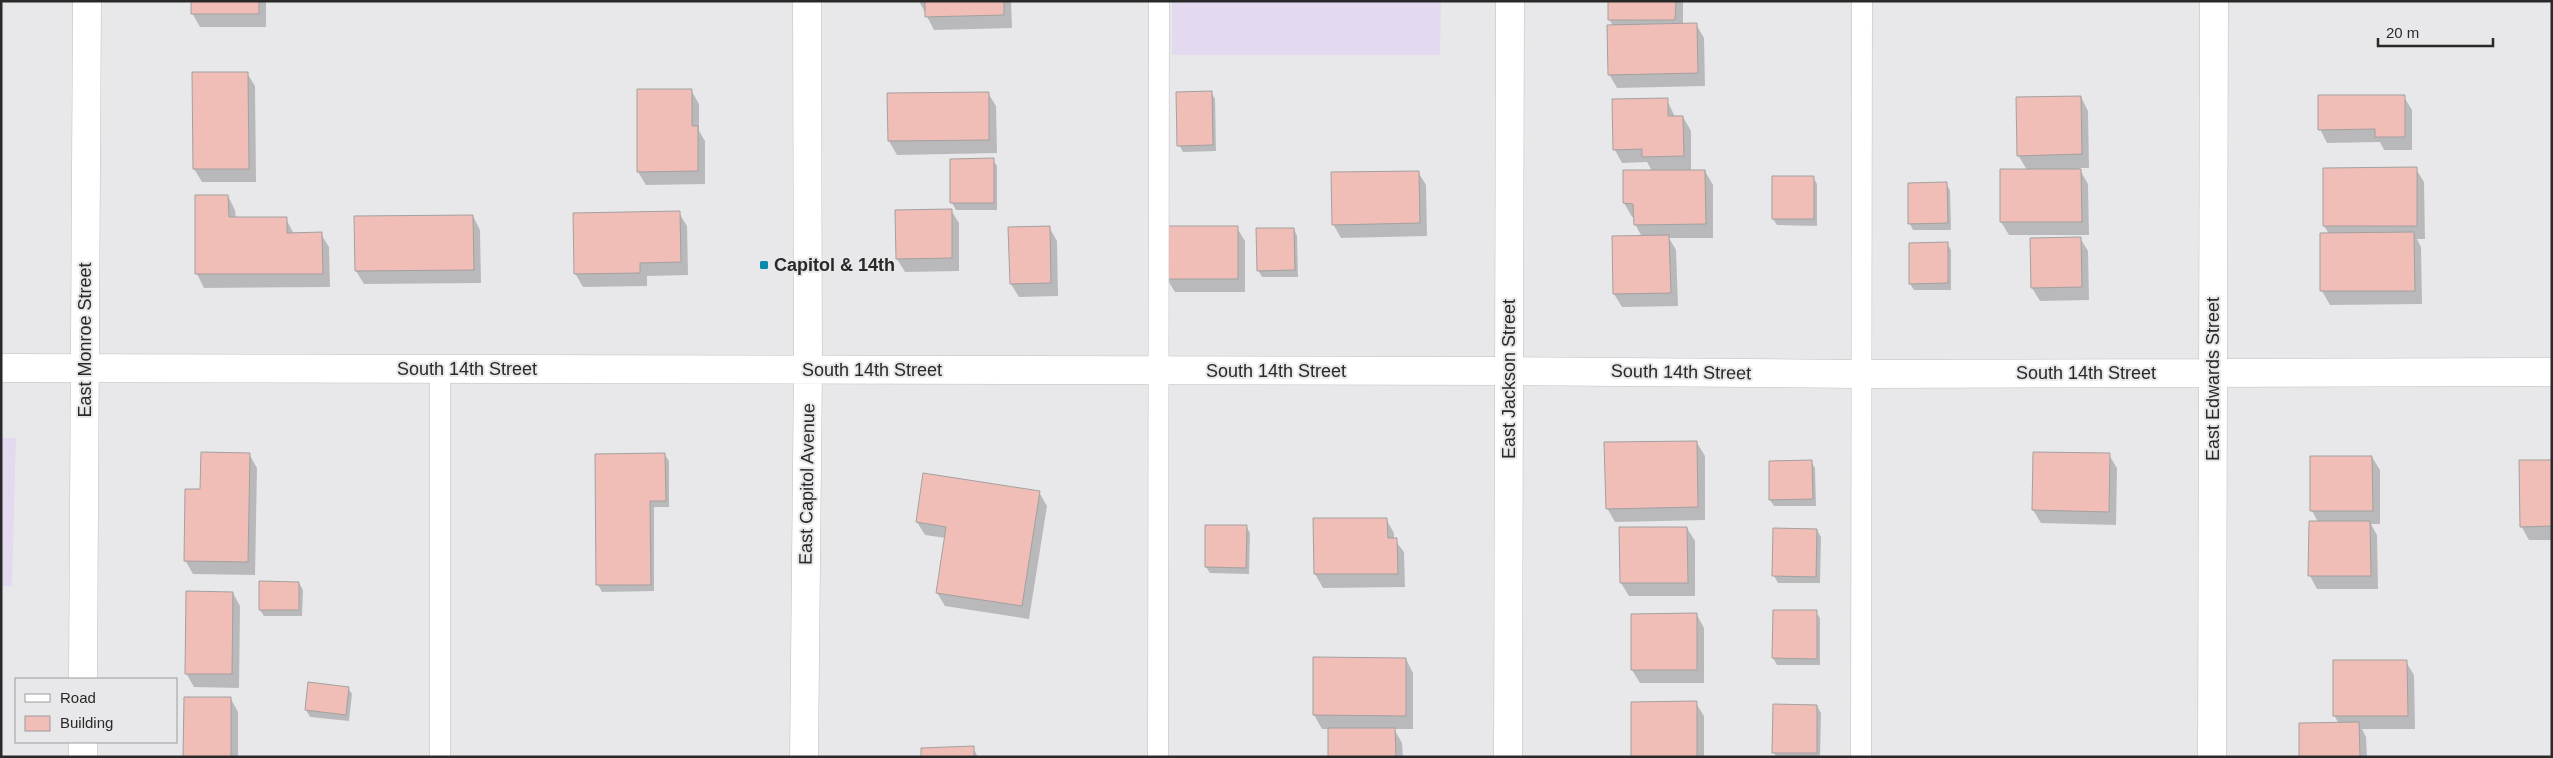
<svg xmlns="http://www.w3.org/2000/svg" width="2553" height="758" font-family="Helvetica,sans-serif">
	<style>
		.commercial { fill: #e4daef }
		.shadow { fill: #0003 }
		.building { fill: #f1bdb7; stroke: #a2a1a0 }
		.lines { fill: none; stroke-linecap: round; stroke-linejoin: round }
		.lane-casing { stroke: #bfbfc0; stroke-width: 21 }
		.street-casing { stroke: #bfbfc0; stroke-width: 29 }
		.lane { stroke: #fff; stroke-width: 20 }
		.street { stroke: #fff; stroke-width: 28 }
		.poi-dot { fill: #078aab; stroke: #e8e8ea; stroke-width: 2 }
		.labels { text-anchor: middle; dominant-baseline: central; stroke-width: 4; stroke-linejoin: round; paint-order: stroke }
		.poi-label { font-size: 18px; font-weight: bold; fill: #29292a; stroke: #e8e8ea; text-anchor: start }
		.street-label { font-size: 18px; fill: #29292a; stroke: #e8e8ea }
	</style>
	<rect width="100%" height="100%" fill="#e8e8ea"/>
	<!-- commercial -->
	<path class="commercial" d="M1172 1H1441L1440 55H1172Z
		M1 438H16L12 586H1Z"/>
	<!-- shadow -->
	<path class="shadow" d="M192 1H266V27H200L192 13Z
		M919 1H1011L1012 28 934 30Z
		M1609 1H1683V25L1696 24 1704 38 1705 86 1617 88 1609 74 1613 26 1609 19Z
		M247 73 255 86 256 182H202L194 169Z
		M691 90 699 104V131L705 141V184L646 185 638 172Z
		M1211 92 1215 99 1216 151 1183 152 1179 145Z
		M988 93 996 106 997 153 897 155 889 141V94Z
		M2081 97 2088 111 2089 168H2079L2088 184 2089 235H2009L2001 222 2027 170 2018 155Z
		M2404 97 2412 110V150H2384L2380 142 2327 143 2320 129Z
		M1667 100 1675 117H1683L1691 131V171H1705L1713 185V238H1669L1676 250 1678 306 1622 307 1614 294 1642 237 1635 224V217H1632L1624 203 1652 171 1647 162 1622 163 1615 150Z
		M993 160 997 166V210H956L952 203Z
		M2416 169 2424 182 2425 239H2417L2421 247 2422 304 2330 305 2322 291 2321 234H2329L2324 226Z
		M1418 172 1426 185 1427 236 1341 238 1333 224Z
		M1813 177 1817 184V226L1777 225 1773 219Z
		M1946 184 1950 190 1951 230H1913L1910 224Z
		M228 196 235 210 236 219H286L294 234H321L329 247 330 287 204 288 197 274 196 197Z
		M951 210 959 223V271L905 272 897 259Z
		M679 213 687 226 688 275 647 276V286L583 287 575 273Z
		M473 216 480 230 481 283 364 284 356 271Z
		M1049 227 1057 241 1058 296 1019 297 1011 284Z
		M1237 228 1245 241V292H1175L1167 279Z
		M1294 229 1297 236 1298 277H1262L1258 270Z
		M2080 238 2088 251 2089 300 2040 301 2032 288Z
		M1947 243 1951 250V290H1914L1910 284Z
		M1697 443 1705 456V520L1615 522 1607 508Z
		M249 454 257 468 255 575 193 574 185 560 202 490Z
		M597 455H665L669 461V507H654V591L602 592 598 585Z
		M2109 455 2117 468 2116 525 2041 523 2033 510Z
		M2372 457 2380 470V524H2371L2377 535 2378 589H2317L2310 576 2318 522 2312 511Z
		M2552 461V540H2529L2521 526Z
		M1811 462 1815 468 1816 506H1774L1770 500Z
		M1039 492 1047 506 1029 619 945 606 937 593 946 538 925 535 917 522Z
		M1386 519 1394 533V539L1404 552 1405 587 1323 588 1315 574V520Z
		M1246 526 1250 533 1249 574 1210 573 1206 567Z
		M1687 528 1695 541V596H1629L1621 583Z
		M1817 530 1821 537 1820 583H1778L1774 576Z
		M299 583 303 590 302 616H264L260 610Z
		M233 593 240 606 239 688 194 687 186 673Z
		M1816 612 1820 618V665H1777L1773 658Z
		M1697 615 1704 628V683H1640L1632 670Z
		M1314 658 1406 659 1413 673V729H1394L1402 743 1403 757H1330V729H1322L1314 715Z
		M2406 662 2414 675 2415 729H2362L2366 737 2367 757H2301L2339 724 2334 715Z
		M309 684 348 688 352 694 349 721 310 717 306 710Z
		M231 699 238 712V757H185Z
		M1696 703 1704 716V757H1632Z
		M1817 706 1821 713 1820 757H1776L1774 752Z
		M973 748 978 757H922Z"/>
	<!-- building -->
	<path class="building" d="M191 1H259V14H191Z
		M925 1H1004V15L925 17Z
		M1608 1H1676L1675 20H1608Z
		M1697 23 1698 73 1608 75 1607 25Z
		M192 72H248L249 169H193Z
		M637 89H692V126H698V171L637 172Z
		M1212 91 1213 145 1177 146 1176 92Z
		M989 92V140L888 141 887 93Z
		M2318 95H2405V137H2375V129L2318 130Z
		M2081 96 2082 154 2017 156 2016 97Z
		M1668 98V116H1683L1684 156 1642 157V149L1613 150 1612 99Z
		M994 158V203H950V159Z
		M2417 167V226H2323V168Z
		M2000 169H2081L2082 222H2000Z
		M1623 170H1705L1706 224 1634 225 1633 204 1623 203Z
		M1419 171 1420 223 1332 225 1331 172Z
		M1772 176H1814V219H1772Z
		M1947 182 1948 223 1908 224V183Z
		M195 195H228L229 217H287V233L322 232 323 274H195Z
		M952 209V258L896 259 895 210Z
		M680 211 681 262 640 263V273L574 274 573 213Z
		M473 215 474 270 355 271 354 216Z
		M1050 226 1051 283 1010 284 1008 227Z
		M1165 226H1238V279H1166Z
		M1256 228H1294L1295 270 1257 271Z
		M2414 232 2415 291H2320V233Z
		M1669 235 1671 293 1613 294 1612 236Z
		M2081 237 2082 287 2031 288 2030 238Z
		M1948 242V283L1909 284V243Z
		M1697 441 1698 507 1606 509 1604 442Z
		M201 452 250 453 248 562 184 561 185 489H200Z
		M2033 452 2110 453 2109 512 2032 510Z
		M665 453 666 501H650L651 585H596L595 454Z
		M2310 456H2372L2373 511H2310Z
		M1812 460 1813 499 1769 500V461Z
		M2519 460H2552V526L2520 527Z
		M923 473 1040 491 1022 606 936 593 946 527 916 522Z
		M1313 518H1387L1388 538H1397L1398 574H1314Z
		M2309 521H2370L2371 576H2308Z
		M1205 525H1247L1246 568 1205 567Z
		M1619 527H1687L1688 583H1620Z
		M1773 528 1817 529 1816 577 1772 576Z
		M259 581 299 582V610H259Z
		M186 591 233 592 232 674H185Z
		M1773 610H1817V659L1772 658Z
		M1697 613V670H1631V614Z
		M1313 657 1406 658V716L1313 715Z
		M2333 660H2407L2408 716H2333Z
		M308 682 349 687 346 715 305 710Z
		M184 697H231V757H183Z
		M1697 701V757H1631V702Z
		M1773 704 1817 705V753H1772Z
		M2359 722 2360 757H2299V723Z
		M1328 728H1395L1396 757H1328Z
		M974 746V757H921V748Z"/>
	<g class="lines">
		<defs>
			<path id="lane" d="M440 757V369
				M1158 757 1159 1
				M1861 757 1862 1"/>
			<path id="street" d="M1 368 1508 371 1862 374 2552 372
				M83 679 87 1
				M83 757V742
				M804 757 808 369 807 1
				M1508 757 1510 1
				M2212 757 2214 1"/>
		</defs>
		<!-- lane casing -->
		<use href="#lane" class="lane-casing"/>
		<!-- street casing -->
		<use href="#street" class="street-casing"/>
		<!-- lane -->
		<use href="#lane" class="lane"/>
		<!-- street -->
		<use href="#street" class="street"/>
	</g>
	<!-- markers -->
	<rect class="poi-dot" x="759" y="260" width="10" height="10" rx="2.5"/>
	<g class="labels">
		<!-- poi labels -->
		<g class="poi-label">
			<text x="774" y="265">Capitol &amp; 14th</text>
		</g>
		<!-- street labels -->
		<g class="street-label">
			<text transform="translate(85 340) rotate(-90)">East Monroe Street</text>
			<text x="467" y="369">South 14th Street</text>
			<text x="872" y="370">South 14th Street</text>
			<text x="1276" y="371">South 14th Street</text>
			<text transform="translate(1681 372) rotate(1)">South 14th Street</text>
			<text x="2086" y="373">South 14th Street</text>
			<text transform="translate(1509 379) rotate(-90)">East Jackson Street</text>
			<text transform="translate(2213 379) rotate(-90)">East Edwards Street</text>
			<text transform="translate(807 484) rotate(-89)">East Capitol Avenue</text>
		</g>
	</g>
	<!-- border -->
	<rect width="2553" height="758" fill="none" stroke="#29292a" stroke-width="5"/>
	<!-- legend -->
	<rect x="15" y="678" width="162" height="65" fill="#e8e8ea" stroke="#9c9c9d"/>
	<rect x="25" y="694" width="25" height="8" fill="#ffffff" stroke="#9c9c9d"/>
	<text x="60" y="703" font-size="15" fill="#29292a">Road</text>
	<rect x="25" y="716" width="25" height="15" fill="#f1bdb7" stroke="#9c9c9d"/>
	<text x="60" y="728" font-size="15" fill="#29292a">Building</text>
	<!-- scale -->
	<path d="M2378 38v8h115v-8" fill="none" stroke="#29292a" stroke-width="2.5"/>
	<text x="2386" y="38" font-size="15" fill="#29292a" stroke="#e8e8ea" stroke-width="4" paint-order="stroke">20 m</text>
</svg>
